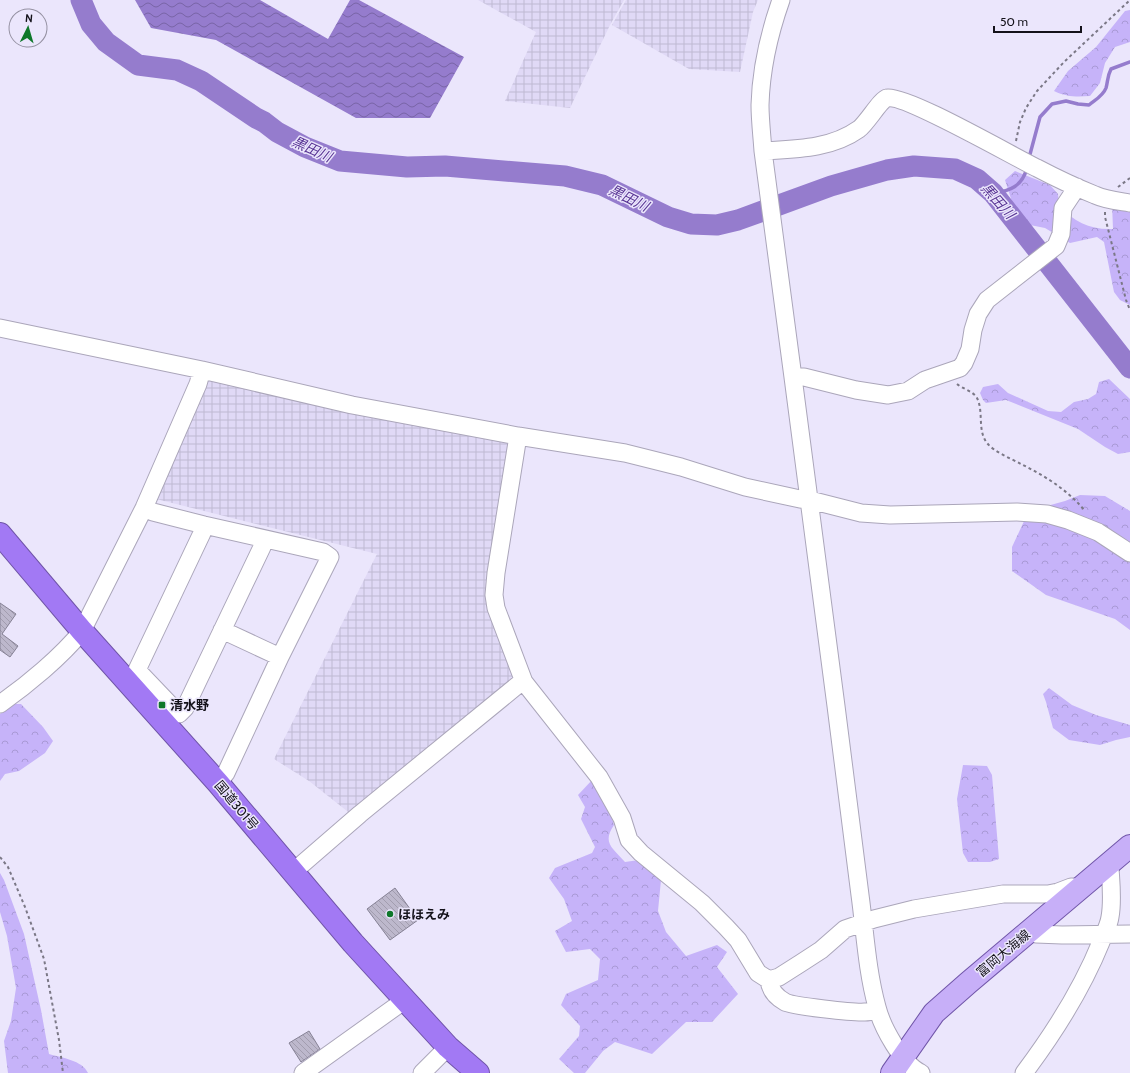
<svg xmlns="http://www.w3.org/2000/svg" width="1130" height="1073" font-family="Cabin,'Noto Sans JP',sans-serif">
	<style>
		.industrial { fill: url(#industrial-grid) }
		.forest { fill: url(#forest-crowns) }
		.water { fill: url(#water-waves) }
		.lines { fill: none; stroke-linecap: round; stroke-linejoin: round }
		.stream { stroke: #957ccd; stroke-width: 3.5 }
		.river { stroke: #957ccd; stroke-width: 21 }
		.building { fill: url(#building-back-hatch); stroke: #868295 }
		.minor-casing { stroke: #aba6ba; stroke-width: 19 }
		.major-casing { stroke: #7055a8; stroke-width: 24 }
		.highway-casing { stroke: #7055a8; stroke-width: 24 }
		.path { stroke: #7b7886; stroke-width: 2; stroke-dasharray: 3 3; stroke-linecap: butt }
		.minor { stroke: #fff; stroke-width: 17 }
		.major { stroke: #c7aff8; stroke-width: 22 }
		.highway { stroke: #a279f4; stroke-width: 22 }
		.poi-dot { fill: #0e772a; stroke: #ebe6fc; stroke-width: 1.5 }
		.labels { text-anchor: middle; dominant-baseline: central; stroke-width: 3; stroke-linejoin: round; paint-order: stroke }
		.poi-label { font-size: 13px; font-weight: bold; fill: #14121a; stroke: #ebe6fc; text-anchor: start }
		.street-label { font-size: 13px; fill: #14121a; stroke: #ebe6fc }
		.water-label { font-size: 14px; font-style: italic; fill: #583494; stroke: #ebe6fc }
	</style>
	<defs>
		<pattern id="industrial-grid" width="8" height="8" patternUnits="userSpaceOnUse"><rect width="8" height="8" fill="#e0d9f6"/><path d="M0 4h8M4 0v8" fill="none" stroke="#bfb9d2"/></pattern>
		<pattern id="forest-crowns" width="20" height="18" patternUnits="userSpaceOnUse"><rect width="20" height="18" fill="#c6b3f9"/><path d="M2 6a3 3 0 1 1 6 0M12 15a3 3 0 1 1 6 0" fill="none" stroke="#a999d5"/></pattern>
		<pattern id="water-waves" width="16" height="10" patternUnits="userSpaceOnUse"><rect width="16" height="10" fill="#957ccd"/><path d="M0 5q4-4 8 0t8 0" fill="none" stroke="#7864a6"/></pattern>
		<pattern id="building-back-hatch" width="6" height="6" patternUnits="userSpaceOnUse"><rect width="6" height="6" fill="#bdb8cc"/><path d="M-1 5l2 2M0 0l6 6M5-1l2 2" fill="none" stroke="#a29daf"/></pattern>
	</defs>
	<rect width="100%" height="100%" fill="#ebe6fc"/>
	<!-- industrial -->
	<path class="industrial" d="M478 0H624L610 25 570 108 505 101 536 32Z
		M626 0H758L753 12 740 72 689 69 612 25Z
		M206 374 507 440 509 447 486 596 516 676 352 815 309 781 274 759 377 554 156 499Z"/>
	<!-- forest -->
	<path class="forest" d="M1130 10V42L1115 47 1105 63 1100 83 1090 96C1077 97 1066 97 1054 91L1068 71 1096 47 1125 11Z
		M1015 171 1050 185 1058 194 1059 206C1075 222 1090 230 1113 229L1112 204 1130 210V305L1120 300 1114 292 1104 242 1097 237 1070 243 1045 228 1030 225 1014 208 1005 180Z
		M1109 379 1130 399V452L1118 454 1105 447 1078 429 1006 400 986 403 983 400 980 393 983 387 998 384 1008 393 1048 411 1061 412 1074 402 1088 399 1096 394 1099 382Z
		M1080 495 1105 496 1130 511V630L1115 619 1046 595 1012 571V547L1025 519 1047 506 1065 501Z
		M1049 688 1072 705 1096 715 1130 725V737L1116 740 1100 745 1069 740 1053 728 1046 702 1043 694Z
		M15 704H21L43 727 53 741 45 753 19 771 5 774 0 781V714Z
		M963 765 987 766 992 775 999 859 990 862H968L963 853 957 799Z
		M593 779 607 801 614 825C602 843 612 847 625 862L639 860 661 880 658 911 666 932 686 956 717 945 727 952 717 967 738 994 712 1022H686L652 1054 615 1042 603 1051 585 1073H574L559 1059 579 1036 580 1026 561 1005 566 994 598 980 600 959 590 949 566 952 555 931 572 921 564 899 549 878 555 868 592 853 595 847 581 819 585 807 578 795Z
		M0 873 4 880 24 934 41 1010 49 1054C62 1058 82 1060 88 1073H8L4 1041 11 1021 16 988 7 936 0 912Z"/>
	<!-- water -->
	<path class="water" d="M135 0H260L328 39 350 0H359L464 57 430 118H356L216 40 151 28Z"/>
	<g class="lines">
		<!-- stream -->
		<path class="stream" d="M1029 158 1040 117 1052 104 1066 101 1078 104 1089 105C1095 100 1103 96 1106 88 1108 81 1107 77 1111 69L1130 62
			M993 193C1011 191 1022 186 1027 168"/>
		<!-- river -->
		<path class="river" d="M81 0 91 24 106 42 138 65 177 70 201 81 256 118 264 122 277 132 305 147 340 161 407 167 445 166 565 176 602 185 668 217 691 224 717 225 738 220 831 186 887 170 914 166 955 169 977 179 993 193 1130 368"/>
	</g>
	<!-- building -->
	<path class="building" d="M0 603 16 614 2 634 18 646 10 657 0 650Z
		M395 888 418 920 390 940 367 909Z
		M309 1031 320 1049 301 1062 289 1043Z"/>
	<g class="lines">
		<defs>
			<path id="minor" d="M781 0C769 34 761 69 760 105 760 120 762 136 763 151 787 336 813 521 836 706 844 769 852 832 860 895 865 932 867 971 877 1007 882 1027 902 1064 921 1073
				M763 151C796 149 831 149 859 129 867 123 881 99 887 98 905 94 1014 157 1037 168 1056 178 1075 187 1095 195 1106 200 1118 201 1130 203
				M0 328 202 370 352 405 518 436 625 453 681 467 745 487 800 499 810 500 861 513 890 515 1017 512 1047 514 1068 520 1098 532 1130 553
				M794 377H804L856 390 888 395 908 391 925 380 960 368 964 363 970 349 973 330 978 314 987 300 1056 246 1061 234 1063 208 1077 187
				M518 436 496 573 494 595 496 608 524 682 599 777 622 818 629 840 641 853 702 903 726 927 738 940 758 973 769 980 779 977 801 963 821 950 845 929 874 919 914 909 1003 894H1048L1058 892 1071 887H1081
				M144 508 153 512 204 525 323 552 330 557 280 657 226 773 218 783
				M204 525 202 533 137 670 179 714 185 708 262 547 264 539
				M222 630 280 657
				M0 704C27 685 61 657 82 631L144 508 198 384 202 370
				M293 872 360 814 519 684 524 682
				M1029 931 1036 934 1062 935 1130 934
				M769 980C770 990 776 997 785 1002 792 1006 855 1013 865 1012 869 1012 873 1011 877 1010
				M303 1073 405 1000
				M422 1073 448 1047
				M1024 1073C1054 1033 1082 989 1101 942 1104 934 1109 925 1110 917 1113 901 1111 884 1110 868L1108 865"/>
			<path id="major" d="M892 1073 934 1013 968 983 1130 846"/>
			<path id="highway" d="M0 534 82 631 218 783 353 943 448 1047 478 1073"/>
		</defs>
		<!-- minor casing -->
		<use href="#minor" class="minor-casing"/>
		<!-- major casing -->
		<use href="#major" class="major-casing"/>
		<!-- highway casing -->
		<use href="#highway" class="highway-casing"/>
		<!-- path -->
		<path class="path" d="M1016 141 1020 122 1026 108 1037 91 1064 62 1130 0
			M1118 187 1130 178
			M1105 212V217L1126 300 1130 310
			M957 384C963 389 973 391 977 398 984 412 977 430 987 443 994 452 1010 458 1021 464 1045 476 1068 490 1085 511
			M0 857 8 867 25 907 44 959 59 1040 63 1073"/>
		<!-- minor -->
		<use href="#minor" class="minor"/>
		<!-- major -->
		<use href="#major" class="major"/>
		<!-- highway -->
		<use href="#highway" class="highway"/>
	</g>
	<!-- markers -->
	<g class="poi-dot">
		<rect x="158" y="701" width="8" height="8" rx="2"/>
		<circle cx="390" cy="914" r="4"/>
	</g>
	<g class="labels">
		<!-- poi labels -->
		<g class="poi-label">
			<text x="170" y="705">清水野</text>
			<text x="398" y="914">ほほえみ</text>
		</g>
		<!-- street labels -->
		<g class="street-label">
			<text transform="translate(237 805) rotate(50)">国道301号</text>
			<text transform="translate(1003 953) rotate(-40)">富岡大海線</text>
		</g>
		<!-- water labels -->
		<g class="water-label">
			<text transform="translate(312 149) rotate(24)">黒田川</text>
			<text transform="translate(629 198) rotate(26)">黒田川</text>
			<text transform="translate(998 201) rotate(48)">黒田川</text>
		</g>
	</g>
	<!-- north arrow -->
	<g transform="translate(28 28) rotate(5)"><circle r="19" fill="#ebe6fc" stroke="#9591a2"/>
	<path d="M0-3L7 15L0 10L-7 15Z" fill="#0e772a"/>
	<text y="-6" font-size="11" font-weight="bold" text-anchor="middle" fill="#14121a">N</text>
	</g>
	<!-- scale -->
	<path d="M994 26v6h87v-6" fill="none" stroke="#14121a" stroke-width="2"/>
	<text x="1000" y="26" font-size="12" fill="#14121a" stroke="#ebe6fc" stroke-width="3" paint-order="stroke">50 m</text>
</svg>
